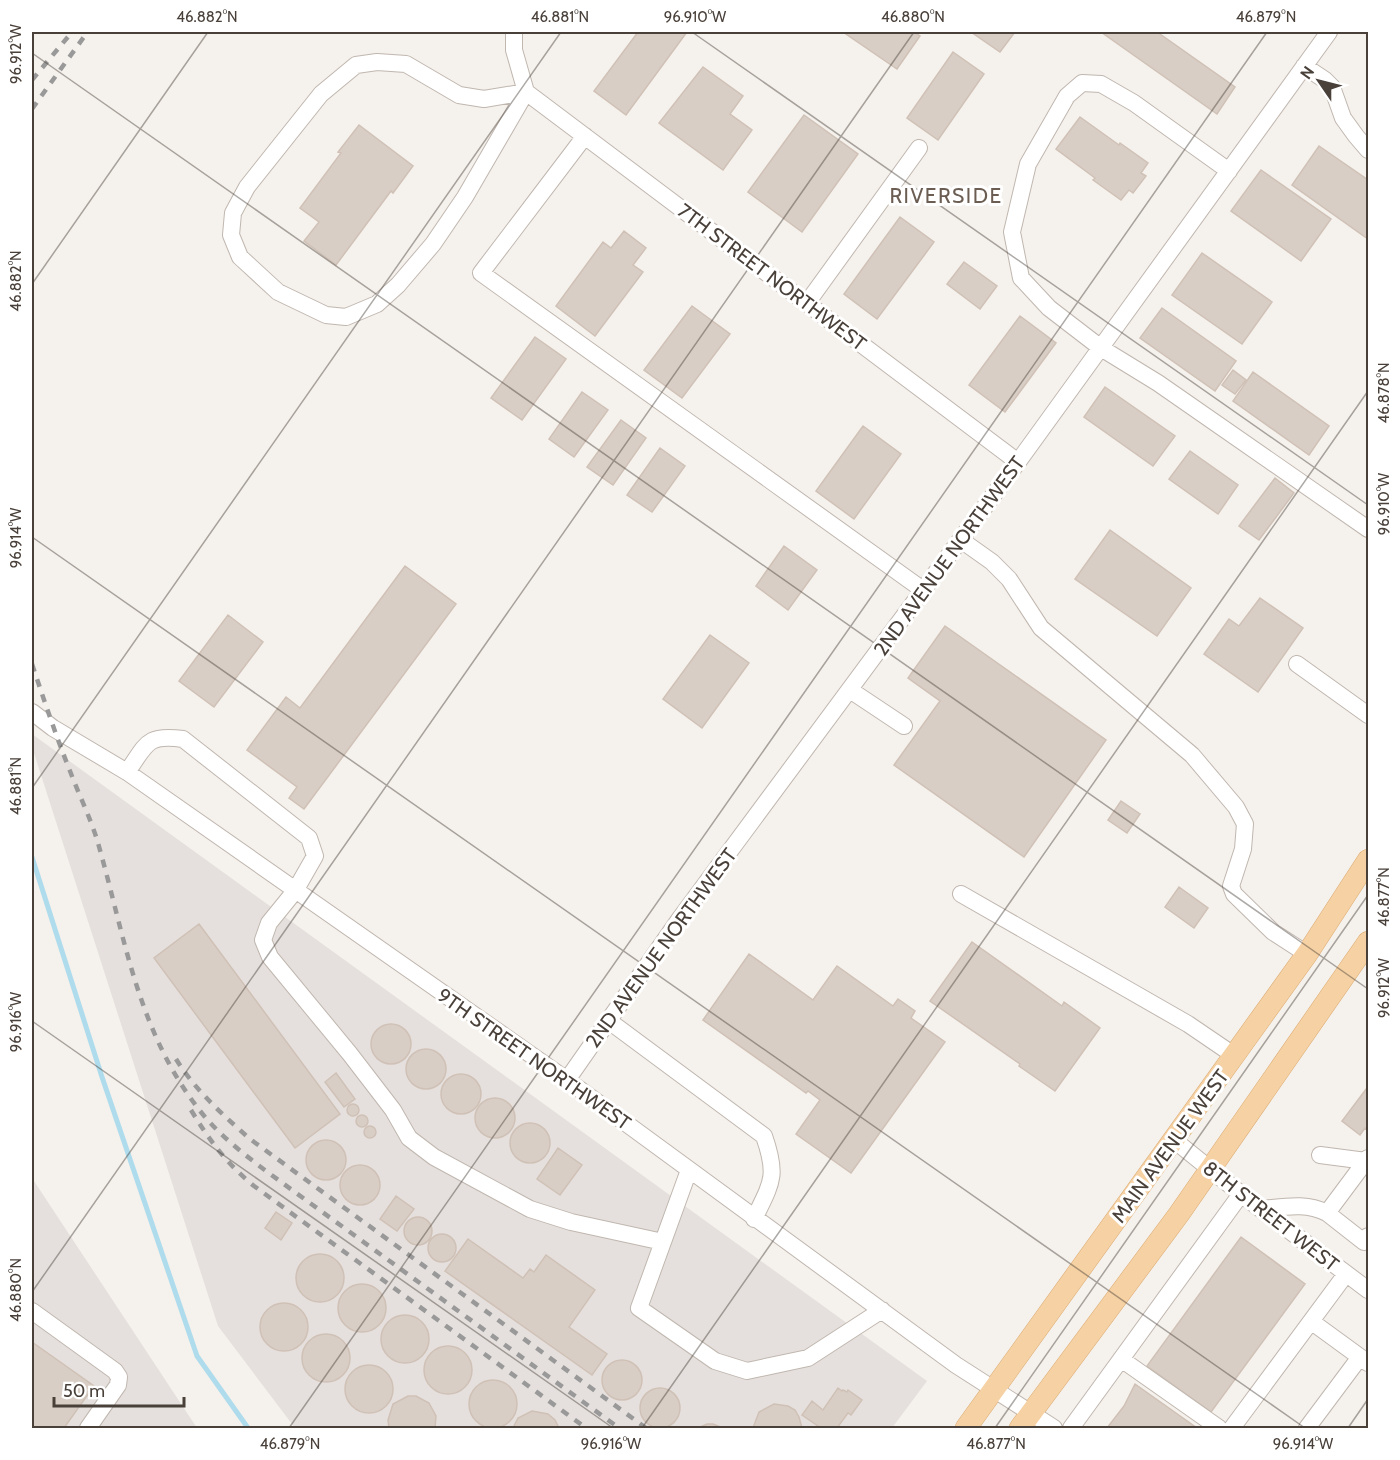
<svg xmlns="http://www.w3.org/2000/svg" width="1400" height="1460" font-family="Cabin,sans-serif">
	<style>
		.industrial { fill: #e5e0dd }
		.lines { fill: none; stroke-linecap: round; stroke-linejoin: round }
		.stream { stroke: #aedcec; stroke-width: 5 }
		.building { fill: #d8cec5; stroke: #d0c1b6; stroke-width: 1.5 }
		.minor-casing { stroke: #c0b7af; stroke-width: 18 }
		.major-casing { stroke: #dbab73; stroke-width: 22 }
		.minor { stroke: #fff; stroke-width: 16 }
		.major { stroke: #f6d1a3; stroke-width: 21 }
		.rail { stroke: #999; stroke-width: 4.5; stroke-dasharray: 8 8; stroke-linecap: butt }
		.ticks { fill: none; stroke: #49403a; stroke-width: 1.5; stroke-opacity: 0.45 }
		.labels { text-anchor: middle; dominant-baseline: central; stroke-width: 6; stroke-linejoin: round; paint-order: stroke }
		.street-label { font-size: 20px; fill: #49403a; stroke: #fff }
		.neighbourhood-label { font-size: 21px; letter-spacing: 1.5px; fill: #6b5d52; stroke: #fff }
		.neatline { fill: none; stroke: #49403a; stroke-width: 2 }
		.ticks-label { font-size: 15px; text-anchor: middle; fill: #49403a }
	</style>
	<rect width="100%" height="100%" fill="#f5f1ec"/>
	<!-- industrial -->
	<path class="industrial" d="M32 734 927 1381 892 1428H295L218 1326 32 747Z
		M32 1178 197 1428H32Z"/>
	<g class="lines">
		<!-- stream -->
		<path class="stream" d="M32 857 102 1077 197 1356 248 1428"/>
	</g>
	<!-- building -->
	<path class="building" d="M638 32H687L626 115 594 91Z
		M843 32H914L920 36 897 69Z
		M971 32H1015L1000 52Z
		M1101 32H1157L1235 87 1217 114Z
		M953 52 984 74 938 140 907 118Z
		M703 67 743 96 730 114 752 130 723 170 659 123Z
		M804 115 858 154 802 232 748 192Z
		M1080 117 1119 145 1120 143 1148 163 1141 173 1146 176 1133 193 1129 190 1121 200 1093 180 1095 178 1056 149Z
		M359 125 413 166 393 193 391 191 336 265 304 241 319 222 300 208 341 153 338 152Z
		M1319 146 1368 180V239L1292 185Z
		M1261 170 1331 219 1301 261 1231 211Z
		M900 217 934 242 877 319 844 294Z
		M624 231 646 248 633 265 643 272 595 336 556 306 603 242 611 248Z
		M1202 253 1272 302 1242 344 1172 295Z
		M964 262 997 286 980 309 947 284Z
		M692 306 730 334 682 398 644 370Z
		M1162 308 1236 361 1215 391 1140 338Z
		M1020 316 1056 343 1005 412 969 385Z
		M535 337 566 359 522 420 491 398Z
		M1233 370 1246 380 1235 394 1222 385Z
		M1253 372 1329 426 1309 455 1233 401Z
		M1105 387 1175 436 1153 466 1084 417Z
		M582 392 608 410 574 457 549 439Z
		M621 420 646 438 613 485 587 467Z
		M863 426 901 454 854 519 816 491Z
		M660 448 685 466 652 512 627 495Z
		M1190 451 1238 485 1218 514 1169 479Z
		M1275 478 1294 493 1259 540 1239 526Z
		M1110 530 1191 588 1157 636 1075 579Z
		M784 546 817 570 788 610 756 586Z
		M405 566 456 604 304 809 289 798 297 787 247 750 286 697 300 708Z
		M1260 598 1303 628 1258 692 1204 654 1229 619 1239 626Z
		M228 615 263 642 214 707 179 681Z
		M945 626 1106 740 1024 857 894 765 940 701 908 678Z
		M710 635 749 663 702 728 663 699Z
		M1121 801 1140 814 1127 833 1108 820Z
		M1179 887 1208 908 1194 928 1165 907Z
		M199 924 340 1114 295 1148 154 958Z
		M972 942 1062 1006 1064 1002 1100 1028 1055 1091 1019 1066 1020 1064 930 1001Z
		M749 954 813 1000 837 966 893 1006 898 999 915 1011 911 1018 945 1042 851 1173 796 1134 820 1100 808 1091 806 1093 703 1020Z
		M371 1044a20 20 0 1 1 40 0a20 20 0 1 1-40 0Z
		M406 1069a20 20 0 1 1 40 0a20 20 0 1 1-40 0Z
		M336 1073 355 1099 344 1107 325 1082Z
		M441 1094a20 20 0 1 1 40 0a20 20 0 1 1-40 0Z
		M1367 1088 1368 1089V1131L1365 1128 1360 1135 1342 1121Z
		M475 1118a20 20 0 1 1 40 0a20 20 0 1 1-40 0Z
		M347 1110a6 6 0 1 1 12 0a6 6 0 1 1-12 0Z
		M356 1121a6 6 0 1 1 12 0a6 6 0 1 1-12 0Z
		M510 1143a20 20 0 1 1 40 0a20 20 0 1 1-40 0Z
		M364 1132a6 6 0 1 1 12 0a6 6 0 1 1-12 0Z
		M306 1160a20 20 0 1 1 40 0a20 20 0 1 1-40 0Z
		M558 1148 582 1165 560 1195 537 1179Z
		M340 1185a20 20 0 1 1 40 0a20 20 0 1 1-40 0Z
		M396 1196 414 1209 397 1231 380 1219Z
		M276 1212 292 1223 281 1240 265 1228Z
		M404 1231a14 14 0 1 1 28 0a14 14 0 1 1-28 0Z
		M428 1248a14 14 0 1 1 28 0a14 14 0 1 1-28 0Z
		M1241 1237 1305 1284 1211 1412 1147 1366Z
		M468 1239 523 1278 530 1269 534 1272 546 1255 595 1290 569 1327 607 1354 592 1375 445 1271Z
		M296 1278a24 24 0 1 1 48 0a24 24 0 1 1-48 0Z
		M338 1308a24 24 0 1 1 48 0a24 24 0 1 1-48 0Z
		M260 1327a24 24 0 1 1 48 0a24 24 0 1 1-48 0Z
		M381 1339a24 24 0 1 1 48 0a24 24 0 1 1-48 0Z
		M302 1358a24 24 0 1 1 48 0a24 24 0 1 1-48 0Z
		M32 1342 94 1386 64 1428H32Z
		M424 1370a24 24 0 1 1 48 0a24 24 0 1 1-48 0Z
		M602 1380a20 20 0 1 1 40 0a20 20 0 1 1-40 0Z
		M345 1389a24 24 0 1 1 48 0a24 24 0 1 1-48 0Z
		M469 1404a24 24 0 1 1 48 0a24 24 0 1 1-48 0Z
		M1135 1384 1197 1428H1107L1124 1406Z
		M838 1388 842 1391 843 1390 847 1392 848 1390 862 1400 851 1415 848 1413 837 1428H821L802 1415 812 1401 823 1410Z
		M640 1408a20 20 0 1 1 40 0a20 20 0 1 1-40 0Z
		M408 1396H416L429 1403 436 1416 435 1428H389L388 1420 393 1404Z
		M774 1404 788 1406 795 1410 799 1417 802 1428H753L759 1412Z
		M532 1411 548 1414 555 1420 559 1428H513L518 1418Z
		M707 1424H713L723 1428H698Z"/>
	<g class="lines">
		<defs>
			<path id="minor" d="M514 32V50L526 92 465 197 433 244 398 285 377 304 346 317 326 315 278 292 240 257 231 235 233 213 247 187 321 94 356 65 377 62 406 64 459 95 484 99 526 92
				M1304 66 1325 80 1332 87 1343 118 1356 136 1368 150
				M526 92 1018 462
				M585 136 481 273 923 590
				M1229 171 1134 103 1101 84 1082 83 1067 96 1028 164 1012 232 1021 278 1049 308 1101 348 1158 383 1368 529
				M807 303 919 148
				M961 540 992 562 1009 579 1041 628 1192 755 1236 807 1245 824 1243 849 1231 886 1234 894 1273 932 1307 954
				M1297 664 1368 715
				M850 690 904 726
				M32 712 53 728 127 772 567 1080 956 1365 1054 1428
				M127 772C147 744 146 734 183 739L309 838 315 856 295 891 269 923 263 940 270 957 350 1054 393 1110 409 1138 434 1157 530 1209 571 1222 663 1242
				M961 894 1188 1024 1235 1056
				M609 1021 764 1136C778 1176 772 1182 754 1219
				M567 1080 681 917 1018 462 1329 32
				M1174 1140 1241 1194 1368 1290
				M1320 1155 1366 1161
				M689 1170 639 1308 715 1361 747 1371 808 1358 882 1310
				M1261 1209C1284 1207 1306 1202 1327 1213L1368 1158
				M1327 1213 1364 1242 1368 1236
				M32 1311 115 1371 119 1377 118 1385 88 1428
				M1312 1322 1360 1357
				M1121 1359 1219 1428
				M1071 1428 1241 1194
				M1232 1428 1346 1274
				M1307 1428 1360 1357 1368 1363"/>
			<path id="major" d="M966 1428 1307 954 1368 860
				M1020 1428 1179 1214 1368 942"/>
		</defs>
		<!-- minor casing -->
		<use href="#minor" class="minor-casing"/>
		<!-- major casing -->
		<use href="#major" class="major-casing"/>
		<!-- minor -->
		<use href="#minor" class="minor"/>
		<!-- major -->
		<use href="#major" class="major"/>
		<!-- rail -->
		<path class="rail" d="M32 80 72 32
			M32 109 86 34
			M32 664C44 700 56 736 70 771 79 795 91 819 98 843 126 941 138 1036 205 1117 223 1138 245 1155 266 1171L619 1428
			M176 1059C195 1090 223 1115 250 1139L646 1428
			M191 1110C209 1140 227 1164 254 1186L586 1428"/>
	</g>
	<!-- ticks -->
	<path class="ticks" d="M692 32 1368 505M32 53 1368 989M32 284 208 32M32 537 1305 1428M32 788 561 32M32 1021 613 1428M32 1292 914 32M289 1428 1267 32M642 1428 1368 391M995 1428 1368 895M1348 1428 1368 1399"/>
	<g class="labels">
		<!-- street labels -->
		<g class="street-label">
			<text transform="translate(772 277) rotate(37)">7TH STREET NORTHWEST</text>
			<text transform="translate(949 556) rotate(-54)">2ND AVENUE NORTHWEST</text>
			<text transform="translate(661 948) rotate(-54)">2ND AVENUE NORTHWEST</text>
			<text transform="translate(534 1059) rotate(35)">9TH STREET NORTHWEST</text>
			<text transform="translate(1170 1146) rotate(-54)">MAIN AVENUE WEST</text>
			<text transform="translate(1271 1216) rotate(38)">8TH STREET WEST</text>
		</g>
		<!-- neighbourhood labels -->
		<g class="neighbourhood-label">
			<text x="946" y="195">RIVERSIDE</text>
		</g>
	</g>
	<!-- border -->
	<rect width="1400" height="1460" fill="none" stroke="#ffffff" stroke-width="66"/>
	<!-- north arrow -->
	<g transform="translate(1319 81) rotate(305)" stroke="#ffffff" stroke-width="4.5" paint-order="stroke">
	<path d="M0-4.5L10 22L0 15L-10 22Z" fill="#49403a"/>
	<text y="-9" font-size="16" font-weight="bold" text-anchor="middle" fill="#49403a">N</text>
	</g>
	<!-- scale -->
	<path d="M54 1397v9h130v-9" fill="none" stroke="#49403a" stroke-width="3"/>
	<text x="63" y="1397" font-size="18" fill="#49403a" stroke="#ffffff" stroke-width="4.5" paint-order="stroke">50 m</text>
	<rect x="33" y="33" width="1334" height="1394" class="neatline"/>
	<g class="ticks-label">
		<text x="207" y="22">46.882°N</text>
		<text x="560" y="22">46.881°N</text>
		<text x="695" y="22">96.910°W</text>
		<text x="913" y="22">46.880°N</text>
		<text x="1266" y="22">46.879°N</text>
		<text transform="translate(16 54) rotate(-90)" y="5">96.912°W</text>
		<text transform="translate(16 281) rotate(-90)" y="5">46.882°N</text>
		<text transform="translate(1384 393) rotate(-90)" y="5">46.878°N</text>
		<text transform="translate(1384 504) rotate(-90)" y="5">96.910°W</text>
		<text transform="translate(16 538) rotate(-90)" y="5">96.914°W</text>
		<text transform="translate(16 786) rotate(-90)" y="5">46.881°N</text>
		<text transform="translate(1384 897) rotate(-90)" y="5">46.877°N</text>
		<text transform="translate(1384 988) rotate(-90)" y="5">96.912°W</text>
		<text transform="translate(16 1022) rotate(-90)" y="5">96.916°W</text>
		<text transform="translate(16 1290) rotate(-90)" y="5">46.880°N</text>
		<text x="290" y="1449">46.879°N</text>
		<text x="611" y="1449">96.916°W</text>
		<text x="996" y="1449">46.877°N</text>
		<text x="1303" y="1449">96.914°W</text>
	</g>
</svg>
